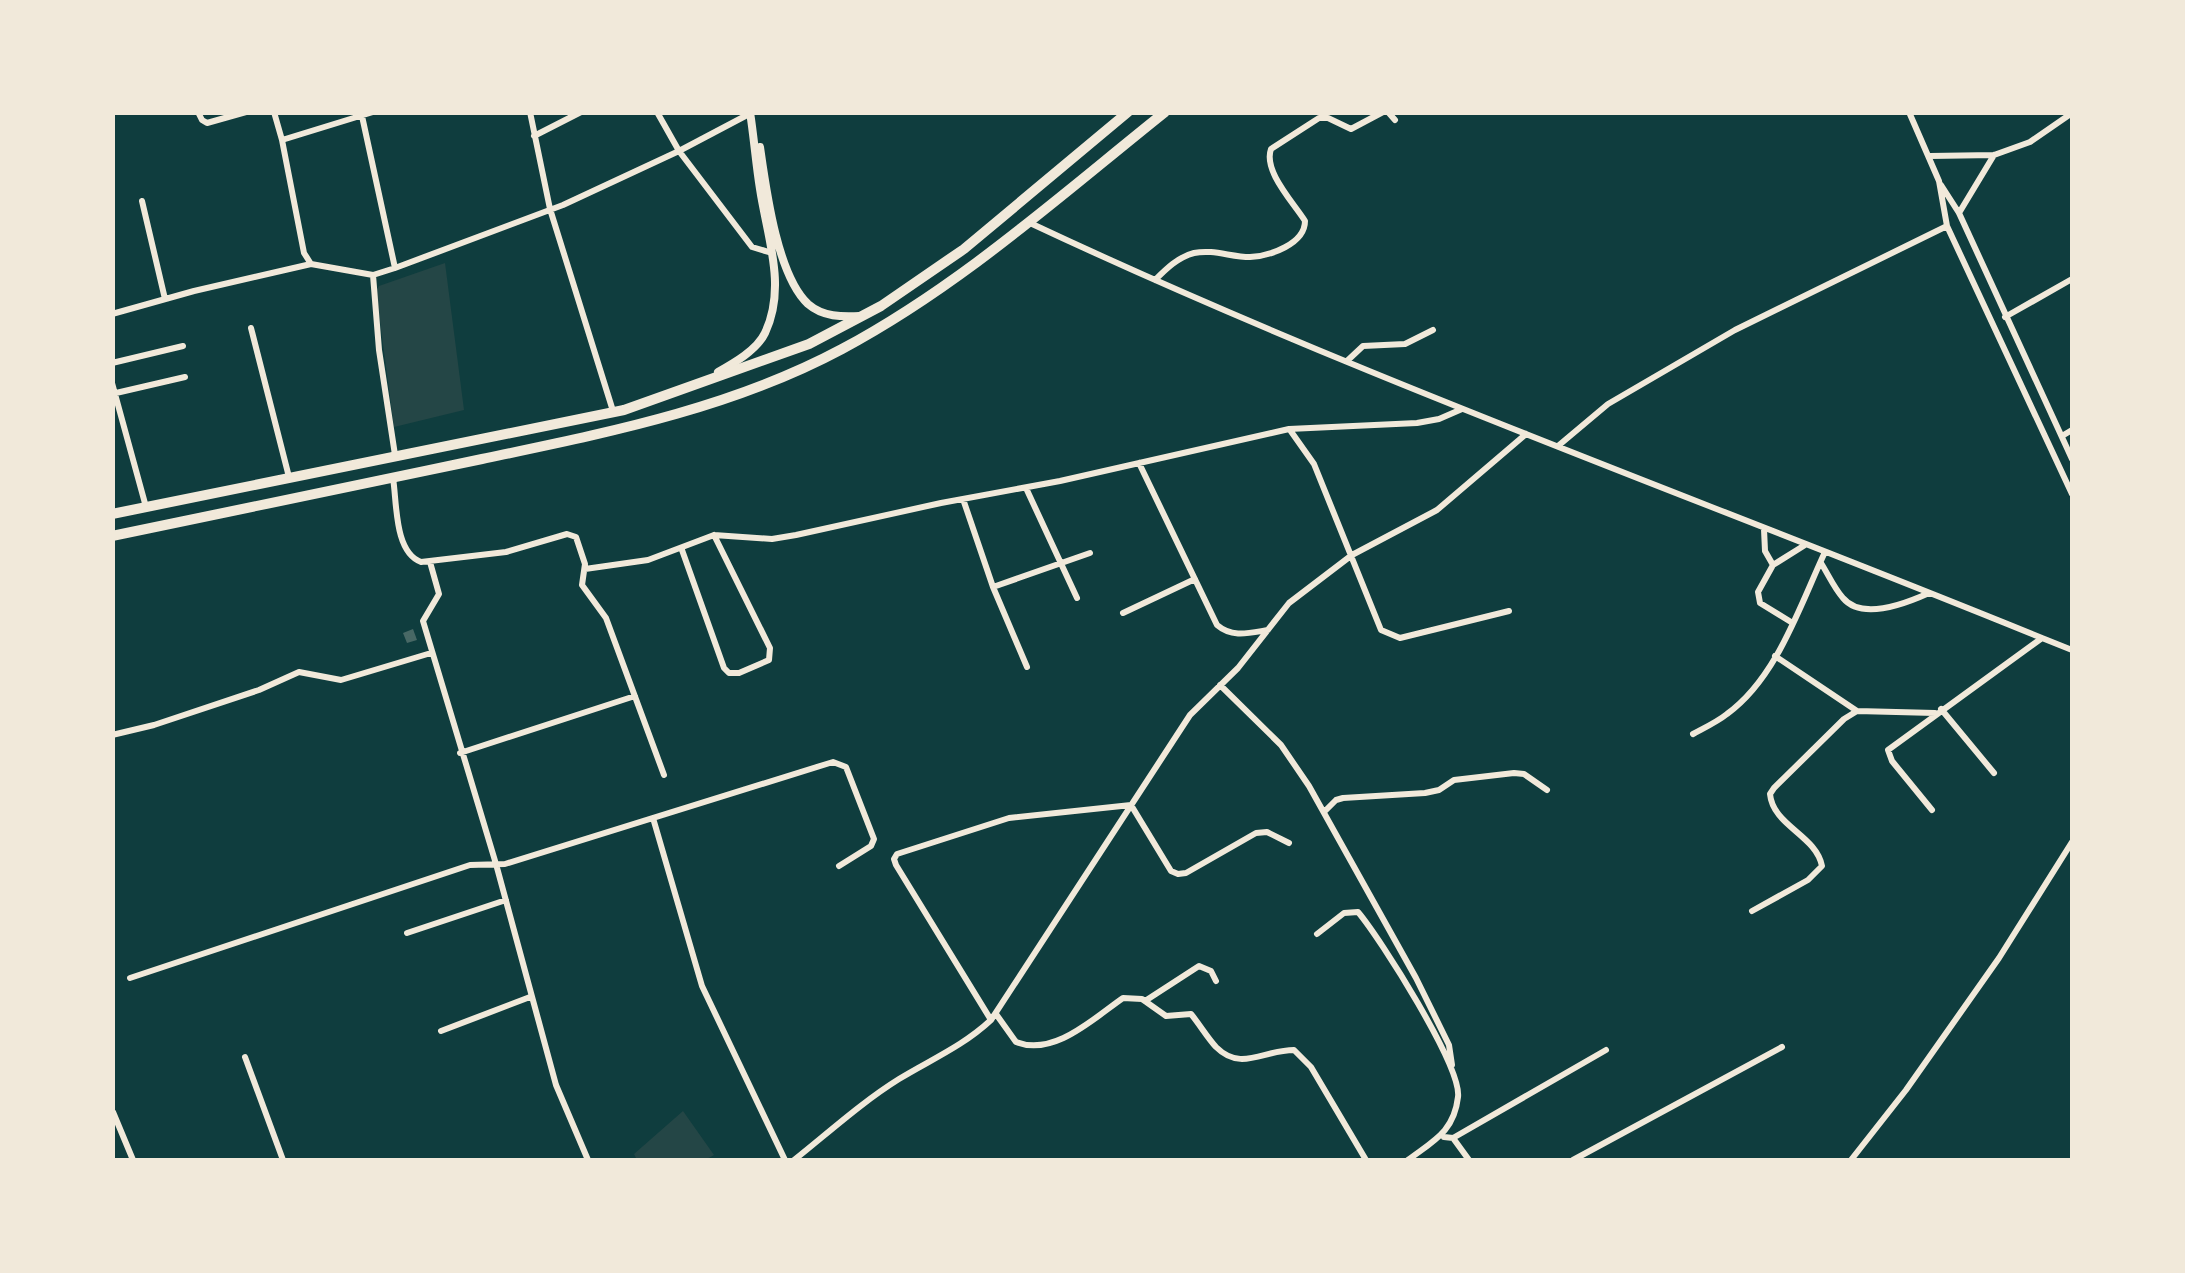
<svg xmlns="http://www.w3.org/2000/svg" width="2185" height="1273" font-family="'Alegreya Sans',sans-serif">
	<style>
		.green { fill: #244646 }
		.building { fill: #486865 }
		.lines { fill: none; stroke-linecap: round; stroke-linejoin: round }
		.minor { stroke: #f1e9da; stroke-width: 6 }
		.tertiary { stroke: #f1e9da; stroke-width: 8 }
		.trunk { stroke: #f1e9da; stroke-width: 10 }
	</style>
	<rect width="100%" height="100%" fill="#0f3d3e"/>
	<!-- green -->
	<path class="green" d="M445 263 464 410 394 427 376 291 379 286Z
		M683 1111 714 1155 705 1160H637L634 1154Z"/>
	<!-- building -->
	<path class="building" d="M413 629 417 640 407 643 403 633Z"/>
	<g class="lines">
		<!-- minor -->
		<path class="minor" d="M198 112 202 120 207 123 246 112
			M274 112 282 140 304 253 311 264 373 275 395 268 563 205 679 151 751 113
			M530 112 550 209 613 411
			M657 112 679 151 752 247 772 253
			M1388 112 1395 120
			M1909 112 1939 181 1947 226 2072 494
			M362 116 395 268
			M534 136 581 112
			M282 140 373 112
			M1930 156 1994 155 2030 142 2072 113
			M1941 185 1959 213 2072 459
			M142 201 165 299
			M1959 213 1994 155
			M1030 223C1360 378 1704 500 2042 638
			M373 275 379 350 395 455
			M1155 280C1166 269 1178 257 1194 253 1213 249 1231 257 1250 257 1270 256 1305 244 1305 221 1293 202 1263 171 1271 149L1319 118H1328L1351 129 1383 112
			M112 314 194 291 311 264
			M2005 317 2072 279
			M251 328 289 477
			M1347 361 1363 346 1405 344 1433 330
			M112 363 183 346
			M112 383 146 507
			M116 393 185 377
			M1290 430 1314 464 1381 630 1400 638 1509 611
			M2062 436 2072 430
			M1558 446 1608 404 1735 330 1947 226
			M1139 463 1217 625C1232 638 1249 633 1268 630
			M393 478C397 502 394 552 421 562L506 552 567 534 576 537 585 564 582 585 606 618 664 775
			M1026 488 1077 598
			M963 499 993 587 1027 667
			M1764 529 1765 551 1773 565
			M682 550 724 668 729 673H739L769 660 770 648 714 535
			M430 562 439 594 423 621 496 864 556 1085 588 1160
			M1821 563C1828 574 1834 588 1843 598 1862 621 1907 603 1929 593
			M585 569 648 560 714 535 772 539 796 535 941 503 1060 481 1289 429 1417 423 1439 419 1462 409
			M993 587 1090 553
			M1123 613 1195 579
			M1791 622 1760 603 1758 592 1773 565 1805 545
			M1775 656 1857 711
			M1220 685 1281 745 1309 786 1416 978 1449 1045 1452 1065
			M1941 709 1994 773
			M1693 734C1704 728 1717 722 1727 714 1777 678 1800 605 1825 552
			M112 735 154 725 259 690 299 672 341 680 431 653
			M460 753 635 696
			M1932 810 1892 761 1888 750 2042 638 2072 650
			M1324 812 1336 800 1343 798 1425 793 1439 790 1454 780 1514 773 1524 774 1547 790
			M653 818 702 986 785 1160
			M1752 911 1808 880 1822 866C1816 835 1773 826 1770 794L1774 788 1844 719 1857 711 1935 713
			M407 933 506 900
			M1317 934 1344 913 1358 912C1380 938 1462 1067 1458 1097 1454 1132 1433 1141 1408 1160
			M130 978 470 865 505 864 833 762 846 767 874 839 871 846 839 866
			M1145 1001 1199 966 1211 971 1216 981
			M996 1014 1016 1042C1054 1057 1094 1018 1123 998L1142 999 1166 1016 1191 1014C1200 1025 1207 1037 1216 1047 1241 1072 1263 1050 1294 1050L1311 1067 1366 1160
			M991 1020 896 865 894 859 897 854 1009 818 1131 805 1171 871 1178 874 1186 873 1256 833 1267 832 1289 843
			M441 1031 530 997
			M245 1057 283 1160
			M113 1112 133 1160
			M1444 1137 1453 1138 1469 1160
			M1453 1138 1606 1050
			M794 1160C828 1133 862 1102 899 1079 932 1059 963 1046 991 1020L1190 715 1238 668 1289 603 1352 555 1437 510 1526 434
			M1573 1160 1782 1047
			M1851 1160 1906 1090 1999 958 2072 842"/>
		<!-- tertiary -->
		<path class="tertiary" d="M760 147C766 189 777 275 808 304 823 317 842 317 860 316
			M718 372C734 363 757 350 765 333 787 287 767 236 760 189 756 164 754 138 750 112"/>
		<!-- trunk -->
		<path class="trunk" d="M112 514 624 410 809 344 881 306 964 249 1128 112
			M112 536C236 510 359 485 482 459 605 433 730 409 842 349 960 286 1061 195 1165 112"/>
	</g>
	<!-- border -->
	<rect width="2185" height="1273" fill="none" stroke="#f1e9da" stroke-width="230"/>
</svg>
